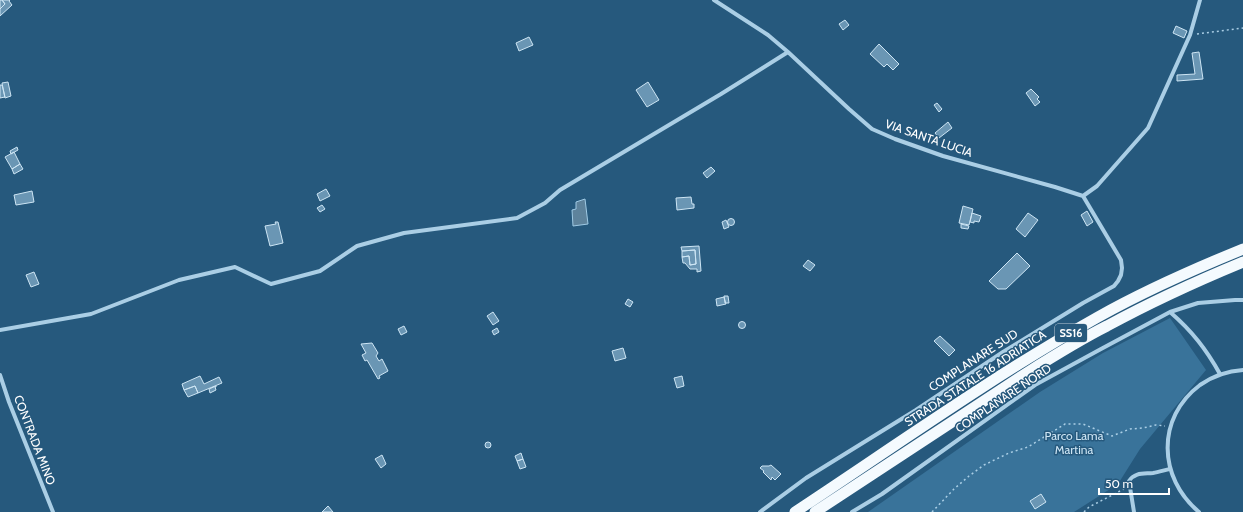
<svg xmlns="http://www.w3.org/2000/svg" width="1243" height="512" font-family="Cabin,sans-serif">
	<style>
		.green { fill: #39739a }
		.water { fill: #5e839c; stroke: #9fcae5 }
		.building { fill: #6a96b4; stroke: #cde5f4 }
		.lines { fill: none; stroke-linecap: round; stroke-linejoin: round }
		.path { stroke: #aacee5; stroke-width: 1.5; stroke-dasharray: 2 3; stroke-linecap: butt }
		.minor { stroke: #aacee5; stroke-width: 4 }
		.trunk { stroke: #f4fafe; stroke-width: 11 }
		.labels { text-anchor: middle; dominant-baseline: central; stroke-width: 3; stroke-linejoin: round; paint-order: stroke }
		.shield { fill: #26597d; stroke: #becdd8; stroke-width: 1 }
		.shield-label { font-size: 11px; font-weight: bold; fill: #fff }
		.street-label { font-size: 12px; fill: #fff; stroke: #26597d }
		.park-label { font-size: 12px; fill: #cde5f4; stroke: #26597d }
	</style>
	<rect width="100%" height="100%" fill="#26597d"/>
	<!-- green -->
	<path class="green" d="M1170 318 1206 370 1140 449 1118 484 1074 512H868L1040 392 1103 353Z"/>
	<!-- water -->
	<path class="water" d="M585 199 588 224 573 226 572 210 576 209V202Z"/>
	<!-- building -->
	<path class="building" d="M0 0H2L5 4 0 9Z
		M2 0H10L9 1 12 5 0 16V9L5 4Z
		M845 20 849 25 843 30 839 24Z
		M1176 26 1187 31 1184 38 1173 33Z
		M529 37 533 45 519 51 516 43Z
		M879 44 899 64 893 70 887 64 884 67 870 54Z
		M1199 52 1203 79 1177 81V75L1195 74 1192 53Z
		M8 82 11 96 5 98 2 83Z
		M648 82 659 100 647 107 636 90Z
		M0 85H2L5 97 0 98Z
		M1031 89 1039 97 1037 99 1040 102 1035 106 1026 93Z
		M937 103 942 109 939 112 934 105Z
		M948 122 952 128 939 138 935 133Z
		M17 147 18 150 11 154 10 151Z
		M14 152 20 164 12 169 5 157Z
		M20 164 23 169 14 174 12 169Z
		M711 167 715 171 707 178 703 173Z
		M326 189 330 196 320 201 317 194Z
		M32 191 34 202 16 205 14 195Z
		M691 197 692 204H694V208L677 210 676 198Z
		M322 205 325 209 320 212 317 208Z
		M963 206 973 209 969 225 959 223Z
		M1087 211 1093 222 1087 226 1081 215Z
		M972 213 981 216 979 222 974 221V223L970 222Z
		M1028 213 1038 220 1025 237 1016 229Z
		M727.5 222a3.5 3.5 0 1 1 7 0a3.5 3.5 0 1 1-7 0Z
		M726 220 729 227 724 229 722 222Z
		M275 222H278L283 243 270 246 265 226 276 224Z
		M961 224 969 226 968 229 961 228Z
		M699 246 701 271 697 272V269H690L685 263H683L682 257 689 256 690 265 696 264 695 250 682 251 681 247Z
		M695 250 696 264 690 265 689 256 682 257V251Z
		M1017 253 1030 266 1006 289H998L989 281Z
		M808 260 815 265 810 271 803 266Z
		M34 272 39 284 31 287 26 275Z
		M724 296H728L729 303H725Z
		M724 297 726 304 717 306 716 299Z
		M628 299 633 302 630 307 625 304Z
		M493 312 499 321 493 325 487 316Z
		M738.5 325a3.5 3.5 0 1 1 7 0a3.5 3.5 0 1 1-7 0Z
		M404 326 407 332 401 335 398 329Z
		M497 328 499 332 494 335 492 331Z
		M940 336 955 350 949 356 934 341Z
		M372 343 378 353 376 356 379 361 382 359 388 371 379 376 380 378 378 379 367 360 365 361 362 355 366 353 361 344Z
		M623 348 626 358 615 361 612 351Z
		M200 376 204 384 219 377 222 383 198 393 195 386 184 390 182 384Z
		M682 376 684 386 677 388 674 378Z
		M195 386 198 393 188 397 184 390Z
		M216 386V387H215L216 390 210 393 209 389Z
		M485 445a3 3 0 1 1 6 0a3 3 0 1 1-6 0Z
		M521 453 523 459 517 461 515 456Z
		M382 455 386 464 381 468 375 459Z
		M523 459 526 467 520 469 517 461Z
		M771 465 781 474 775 480 772 477 771 480 763 472 764 471 760 468 762 466H769Z
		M1041 494 1046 502 1035 509 1030 501Z
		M328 506 333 512H322Z"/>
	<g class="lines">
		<!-- path -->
		<path class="path" d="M1197 34 1243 28
			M932 512 954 489 969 476 984 465 1009 453 1028 447 1065 424H1083L1112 436 1130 429 1143 428 1156 425 1165 426
			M1084 512 1089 507 1124 489"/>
		<!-- minor -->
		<path class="minor" d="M714 0 768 35 788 52 849 109 872 129 895 139 943 156 1055 187 1083 196
			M1083 196 1097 186 1148 128 1190 35 1200 0
			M1170 312C1192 331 1206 349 1220 374
			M0 330 91 314 179 280 235 267 271 284 320 271 357 246 404 233 517 218 545 203 560 190 721 94 788 52
			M0 375 9 402 53 512
			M760 512 806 478 916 410 1003 352 1083 303 1114 286 1118 281 1121 275 1122 268 1121 260 1083 196
			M852 512 882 494 1035 385 1101 349 1170 312 1198 303 1235 300H1243
			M1134 512 1129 481C1135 472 1144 474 1153 473 1159 472 1165 470 1170 469
			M1199 512C1158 478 1156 418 1200 385 1213 376 1227 371 1243 370"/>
		<!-- trunk -->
		<path class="trunk" d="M795 512C895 446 993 376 1098 317 1144 291 1194 269 1243 249
			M815 512 1025 374C1052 357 1079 340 1107 326 1151 302 1197 281 1243 262"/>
	</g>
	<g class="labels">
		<!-- shield labels -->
		<rect class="shield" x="1055" y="324" width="32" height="18" rx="3"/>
		<g class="shield-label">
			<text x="1071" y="333">SS16</text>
		</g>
		<!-- street labels -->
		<g class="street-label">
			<text transform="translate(929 138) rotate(19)">VIA SANTA LUCIA</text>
			<text transform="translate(973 360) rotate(-33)">COMPLANARE SUD</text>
			<text transform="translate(975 378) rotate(-33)">STRADA STATALE 16 ADRIATICA</text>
			<text transform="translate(1003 398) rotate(-34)">COMPLANARE NORD</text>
			<text transform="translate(35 440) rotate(69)">CONTRADA MINO</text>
		</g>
		<!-- park labels -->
		<g class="park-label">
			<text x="1074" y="435">Parco Lama<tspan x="1074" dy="14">Martina</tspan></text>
		</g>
	</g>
	<!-- scale -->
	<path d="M1099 488v6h70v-6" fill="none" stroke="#ffffff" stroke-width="2"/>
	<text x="1105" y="488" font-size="12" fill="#ffffff" stroke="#26597d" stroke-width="3" paint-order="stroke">50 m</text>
</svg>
